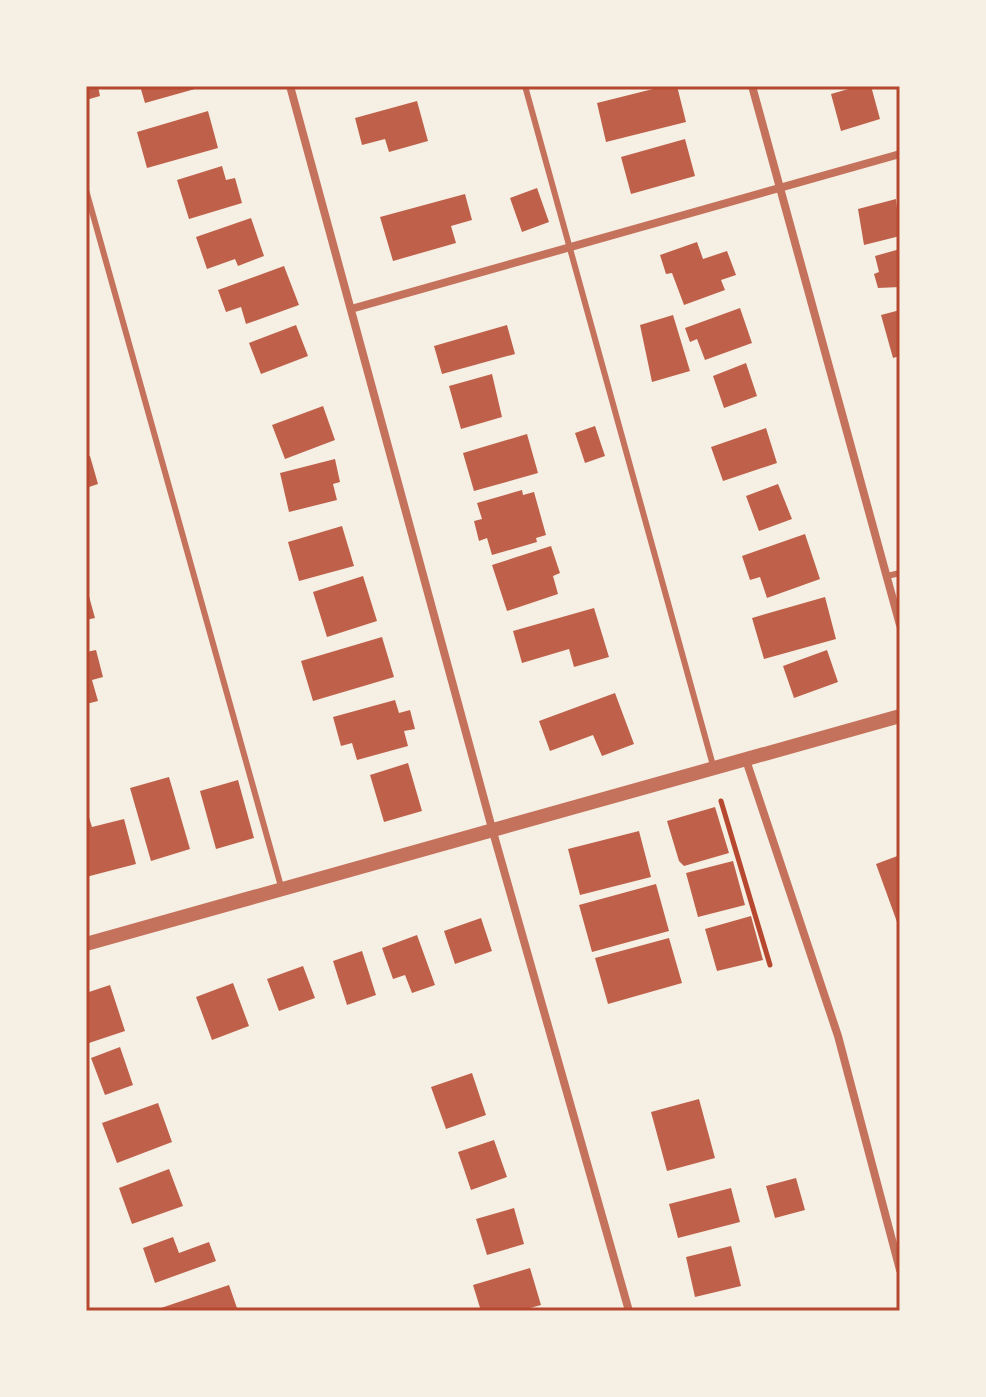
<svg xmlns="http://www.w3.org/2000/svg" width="986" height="1397" font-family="'Playfair Display',serif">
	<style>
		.building { fill: #bf614a }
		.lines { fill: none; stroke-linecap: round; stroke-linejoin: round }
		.path { stroke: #b5482f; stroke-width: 5 }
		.service { stroke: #c5725c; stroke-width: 6 }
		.minor { stroke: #c5725c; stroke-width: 8 }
		.tertiary { stroke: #c5725c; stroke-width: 14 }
		.neatline { fill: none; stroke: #b5482f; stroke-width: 3 }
	</style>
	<rect width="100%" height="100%" fill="#f6efe4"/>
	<!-- building -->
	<path class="building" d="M86 86H98L100 96 86 100Z
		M140 86H201L202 87 145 103Z
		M665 86H677L686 122 606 142 597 103Z
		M859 86H871L880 119 841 131 831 94Z
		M417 101 428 141 389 152 385 139 362 145 355 118Z
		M208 111 218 148 147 168 137 132Z
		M685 139 695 176 631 194 621 157Z
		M222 166 226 180 235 178 242 203 189 219 177 180Z
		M537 188 549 222 522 232 510 198Z
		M465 194 472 220 451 226 456 243 393 261 380 217Z
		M896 199 900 236 864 245 858 209Z
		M251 218 264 256 238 266 235 259 207 269 196 237Z
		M697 242 703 259 727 251 736 275 721 280 725 290 684 305 672 273 666 274 660 255Z
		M900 249V287L878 288 874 274 879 272 875 256Z
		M284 266 299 305 246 324 241 307 226 312 218 290Z
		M740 308 752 343 705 360 697 339 690 342 685 328Z
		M900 310V356L893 358 881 315Z
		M673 315 690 371 652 382 640 325Z
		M296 325 308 356 261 374 249 343Z
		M507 325 515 354 442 374 434 346Z
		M746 363 757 396 724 408 713 376Z
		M492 374 502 417 461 429 449 386Z
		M323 406 335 440 285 459 272 425Z
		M595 426 605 456 585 463 575 433Z
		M766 428 777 463 723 481 711 447Z
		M527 434 538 473 474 491 463 453Z
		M90 456 98 484 86 488V457Z
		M335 459 340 482 333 484 337 500 289 512 280 473Z
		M778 484 792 519 759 531 746 496Z
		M522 490 523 495 534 492 546 535 536 538 537 542 492 555 487 538 479 541 474 521 482 519 477 503Z
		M342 526 354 566 299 581 288 542Z
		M805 534 820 579 767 598 760 577 750 580 742 556Z
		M551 546 560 573 553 576 558 594 507 611 492 565Z
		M363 576 377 621 327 637 313 592Z
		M87 589 95 618 86 620V590Z
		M825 597 836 639 764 659 752 618Z
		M594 608 609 657 574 667 569 649 522 663 513 631Z
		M382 637 394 677 313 701 301 661Z
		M96 650 103 677 92 680 98 701 86 704V652Z
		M827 650 838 682 794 698 783 666Z
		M615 693 634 744 602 756 593 735 550 751 539 721Z
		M395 700 399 713 410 710 415 729 404 731 408 746 357 760 352 743 341 746 333 717Z
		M408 763 422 811 384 822 370 775Z
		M169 777 190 849 151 861 130 788Z
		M238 780 254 838 216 849 200 791Z
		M715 807 729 853 684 866 679 861 667 821Z
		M86 808 92 827 124 819 136 864 86 877Z
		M639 831 651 877 580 895 568 849Z
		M900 855V921L897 922 876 864Z
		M733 861 745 905 698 917 686 873Z
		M656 884 669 931 592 952 579 905Z
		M751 916 763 960 717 971 705 929Z
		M481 918 492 951 455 964 444 931Z
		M417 935 435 985 412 993 405 975 393 979 382 948Z
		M669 938 682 983 608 1004 595 958Z
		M362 951 376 995 347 1005 333 961Z
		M303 966 315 998 279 1011 267 979Z
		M233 983 249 1026 212 1040 196 997Z
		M110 985 125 1031 86 1044V993Z
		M120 1047 133 1085 105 1095 91 1058Z
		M472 1073 486 1115 446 1129 431 1087Z
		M699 1099 715 1158 667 1171 651 1112Z
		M158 1103 172 1142 117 1163 102 1123Z
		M494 1140 507 1177 471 1190 458 1152Z
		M169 1169 183 1206 132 1224 119 1188Z
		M796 1178 805 1210 775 1218 766 1186Z
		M731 1188 740 1222 678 1238 669 1204Z
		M514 1208 524 1244 487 1255 476 1219Z
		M173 1237 179 1253 209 1242 216 1261 155 1283 143 1248Z
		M731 1246 741 1286 695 1297 686 1257Z
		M530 1268 541 1305 519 1311H481L473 1285Z
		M229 1285 238 1311H155V1310Z"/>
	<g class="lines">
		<!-- path -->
		<path class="path" d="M721 801 770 965"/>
		<!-- service -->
		<path class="service" d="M525 86 714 769
			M86 190 282 890
			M887 576 900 573"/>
		<!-- minor -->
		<path class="minor" d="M290 86 493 832 629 1311
			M752 86 900 625
			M351 309 900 154
			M746 760 838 1036 900 1270"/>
		<!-- tertiary -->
		<path class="tertiary" d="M86 944 900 716"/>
	</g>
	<!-- border -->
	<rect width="986" height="1397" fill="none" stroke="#f6efe4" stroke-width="176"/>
	<rect x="88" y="88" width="810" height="1221" class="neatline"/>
</svg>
